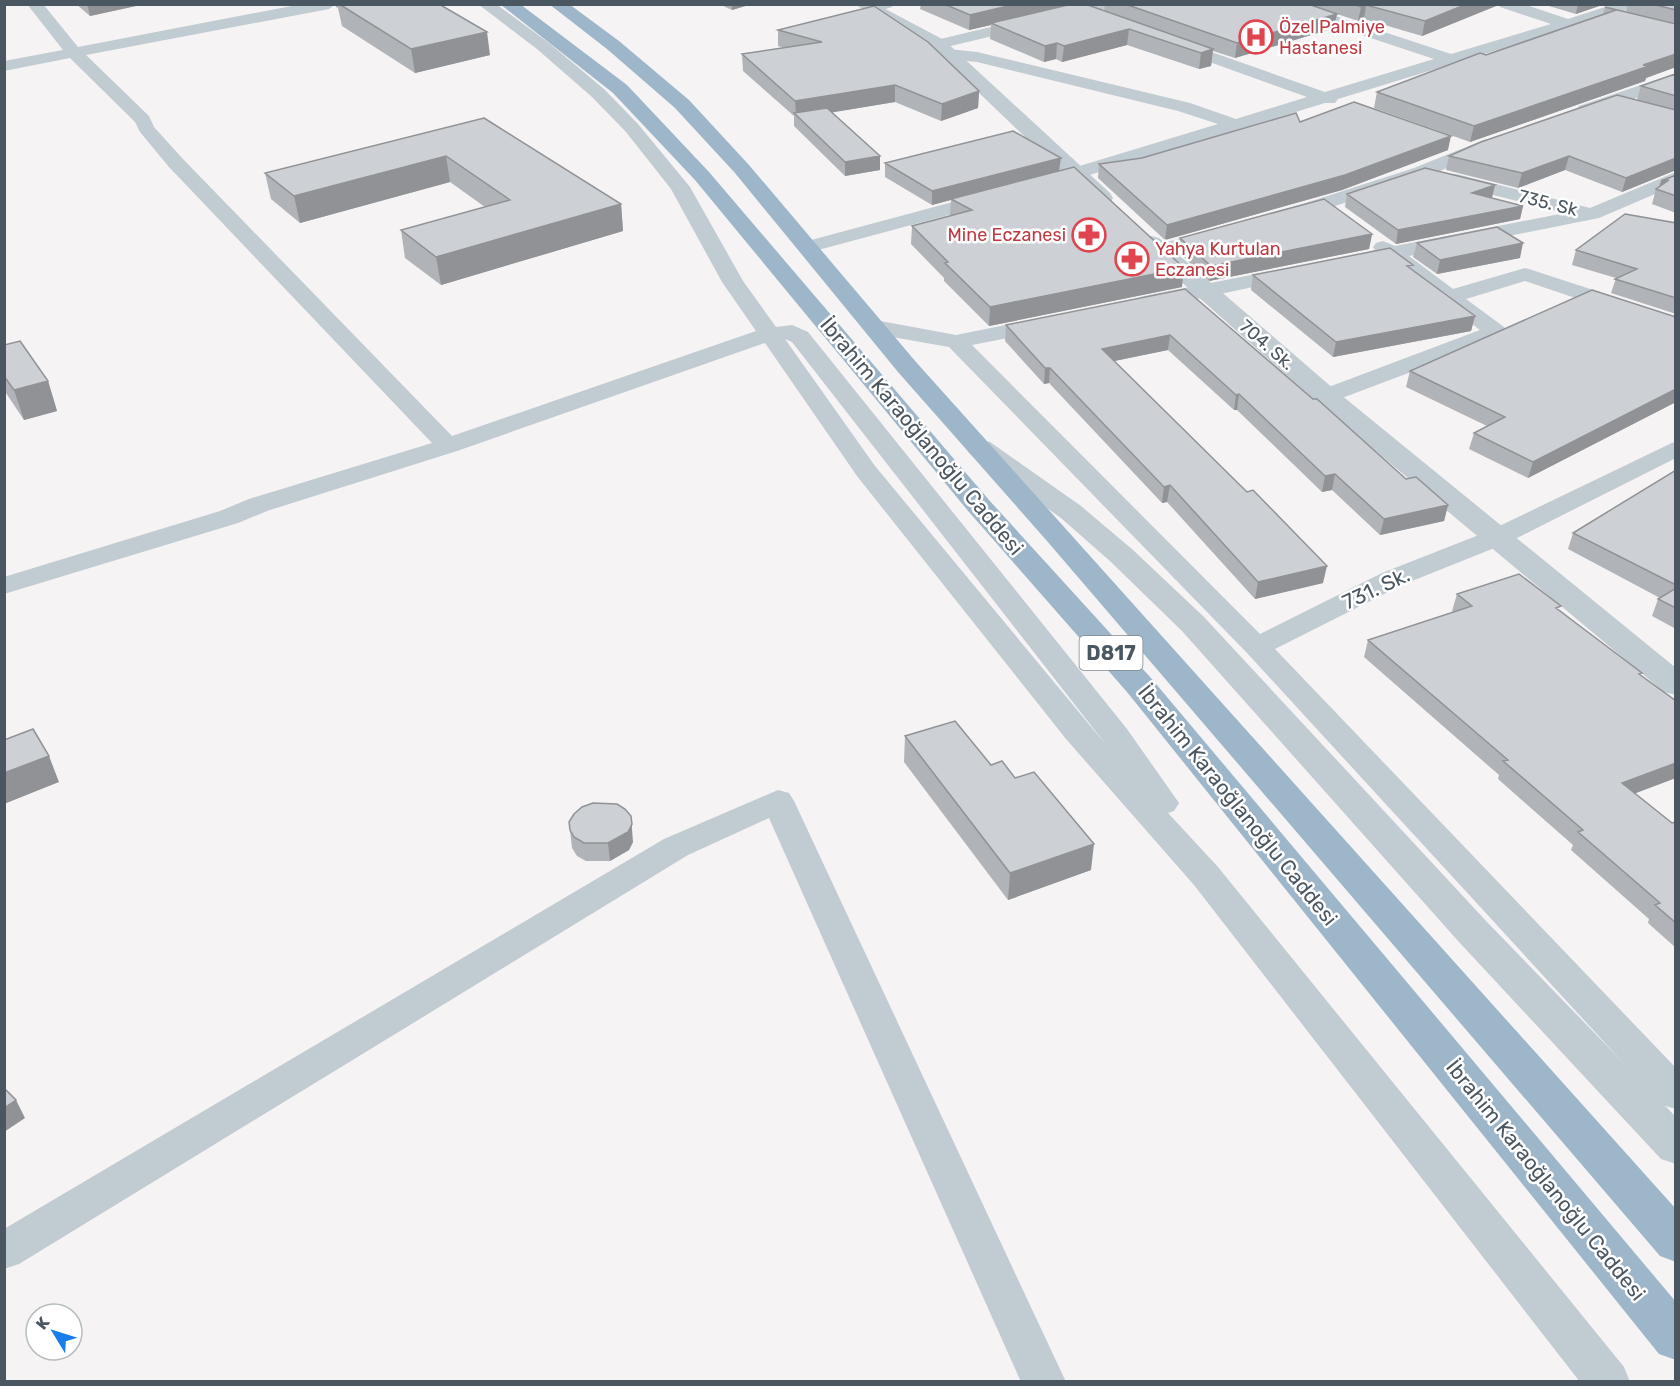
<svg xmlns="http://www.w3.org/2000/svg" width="1680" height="1386" font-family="Rubik,sans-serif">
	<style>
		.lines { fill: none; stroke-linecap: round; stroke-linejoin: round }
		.minor { fill: #c1cbd2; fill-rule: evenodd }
		.tertiary { fill: #c1cbd2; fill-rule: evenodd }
		.trunk { fill: #9eb6ca; fill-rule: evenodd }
		.wall { fill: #b0b3b7 }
		.shaded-wall { fill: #909295 }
		.building { fill: #cdd0d5; stroke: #909295; stroke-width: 1.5 }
		.labels { text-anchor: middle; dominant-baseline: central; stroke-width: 5; stroke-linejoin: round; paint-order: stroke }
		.far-health-label { font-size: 18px; fill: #be3a42; stroke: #fff; text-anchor: start }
		.far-street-label { font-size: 18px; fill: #4a5761; stroke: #fff }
		.shield { fill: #fff; stroke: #808990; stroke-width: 1.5 }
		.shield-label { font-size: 20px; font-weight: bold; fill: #4a5761 }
		.street-label { font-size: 21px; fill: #4a5761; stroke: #fff }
	</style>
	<rect width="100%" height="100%" fill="#f5f3f3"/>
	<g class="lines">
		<!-- minor -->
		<path class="minor" d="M27 4H43L78 47 302 4H336L329 9 86 55 149 116 154 127 183 159 452 436 756 331 722 282 671 189 626 132 592 97 537 49 478 4H496L549 43 604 89 638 124 690 187 743 281 776 327 792 325 808 332 1127 729 1179 803 1174 811 1168 813 1218 867 1624 1367 1630 1382H1580L1194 885 1066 739 857 476 765 343 457 451 267 511 238 523 4 594V577L220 511 249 499 432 443 169 167 140 132 135 122 70 58 4 71V61L63 50ZM785 339 792 342 1107 746 875 466Z
			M894 4 892 7 872 13 864 8 867 4Z
			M1087 4H1116L1114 7 938 49 930 44 932 41Z
			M1275 4H1299L1451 54 1551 24 1500 7 1498 4H1523L1568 19 1614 4H1639L1637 7 1338 99 1335 103H1325L1047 188 1040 186 1037 182 1040 178 1218 124 1178 111 977 62 949 59 941 54 949 49 977 52 1190 103 1236 119 1307 97 1168 47 1166 44 1168 41H1180L1325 92 1434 59 1277 7Z
			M1676 73V84L1591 114H1579L1576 110 1579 106Z
			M1486 139 1492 141 1495 145 1492 149 1428 176 1298 218H1284L1281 214 1284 210 1414 168Z
			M1676 172V185L1599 218 1409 256 1453 289 1525 268 1532 270 1676 317V332L1525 281 1466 299 1504 327 1507 332 1504 337 1334 401 1326 403 1318 401 1314 396 1318 391 1480 330 1388 260 1358 266 1351 264 1348 260 1351 256 1375 250 1373 247 1376 243 1383 241 1395 246 1565 213 1449 184 1446 180 1449 176 1456 174 1590 208Z
			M990 192 997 194 1000 198 997 202 807 253 800 251 797 247 800 243Z
			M1219 228 1226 230 1229 234 1226 238 1159 256 1152 254 1149 250 1152 246Z
			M1293 267 1300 269 1304 273 1300 277 1149 309 1141 307 1138 302 1141 297 1149 295Z
			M1046 317 1054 319 1057 324 1054 329 972 345 1260 634 1382 573 1489 531 1676 441V458L1507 543 1402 585 1275 649 1676 1068V1109L1662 1105 1247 653 949 347 875 334 867 332 864 327 867 322 875 320 956 335Z
			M778 790 789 793 794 801 1066 1382H1021L769 818 688 855 19 1264 4 1269V1229L664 839Z"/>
		<!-- tertiary -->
		<path class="tertiary" d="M854 4H876L944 40 1110 193 1113 198 1110 203 1102 204 1094 203 932 48Z
			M1151 236 1159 238 1335 390 1676 668V695L1664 692 1317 402 1143 248 1140 243 1143 238Z
			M980 440 990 442 1081 506 1133 550 1204 617 1487 922 1676 1117V1164L1661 1159 1459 942 1182 631 1111 562 1061 518 970 454 966 448 970 442Z"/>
		<!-- trunk -->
		<path class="trunk" d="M500 4H520L627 85 709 172 989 500 1151 678 1676 1302V1360L1659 1354 1127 692 969 512 695 180 613 93Z
			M549 4H569L619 41 689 100 749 165 916 362 1676 1209V1262L1660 1256 1047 541 898 372 735 173 675 108 607 49Z"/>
	</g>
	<!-- wall -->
	<path class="wall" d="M76 4H145L90 16Z
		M336 4H439L490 55 415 73 342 26 338 8 336 7Z
		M719 4H752L732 10Z
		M921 4H1085L1104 11 1105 4H1497L1496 6 1422 36 1364 19 1358 21 1337 14 1334 28 1235 58 1213 51 1211 66 1199 69 1127 45 1062 62 1056 59 1044 62 990 39 991 25 969 30 920 9Z
		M1542 4H1605L1576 14Z
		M1628 4H1676V67L1646 78 1645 81 1470 142 1374 108 1377 92 1603 14 1605 7 1626 12Z
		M874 6 979 91 978 108 941 121 895 102 832 112 880 170 845 176 794 126V116L743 71 742 54 784 48 778 46V30Z
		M1676 74V170L1622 192 1565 170 1518 188 1446 170 1449 156 1637 100 1641 86Z
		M484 118 621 204 623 231 441 285 405 258 401 230 485 207 450 182 300 223 271 199 265 173Z
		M1300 122 1448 150 1342 190 1165 240 1098 178 1099 164 1142 158Z
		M885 163 1059 171 1182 287 989 326 944 281V278L911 244 912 226 950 216 951 200 932 205 885 177Z
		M1676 175V213L1652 204 1656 189Z
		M1347 194 1492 198H1491L1523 206 1520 219 1396 244 1345 207Z
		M1676 223V314L1611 293 1616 278 1572 265 1576 250Z
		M1372 234 1369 249 1209 281 1179 253 1180 238Z
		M1417 243 1520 258 1437 274 1413 257Z
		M1412 270 1475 316 1471 331 1333 357 1251 290 1253 275Z
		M1185 289 1406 479 1448 505 1444 521 1380 535 1332 490 1322 492 1237 410H1234L1168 350 1114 361 1323 583 1255 599 1167 502 1162 503 1049 383 1044 384 1005 341 1006 325Z
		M1676 317V402L1528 478 1469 449 1474 433 1487 426 1406 387 1410 371Z
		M4 345 48 381 57 411 24 420 4 390Z
		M1676 470V629L1652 616 1658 599 1660 598 1568 549 1573 533Z
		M1457 594 1560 610 1641 675 1635 793 1672 823 1676 822V948L1648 923 1649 919 1571 850 1573 845 1498 779 1499 775 1364 657 1368 640 1454 612 1452 611Z
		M905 736 991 765 1091 870 1008 900 904 762Z
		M570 830 633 842 629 850 610 861H586L577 856 572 848Z"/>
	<!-- shaded-wall -->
	<path class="shaded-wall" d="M87 4H145L90 16Z
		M732 4H752L732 10Z
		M1016 4H1076L991 23V25L969 30 970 15Z
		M1467 4H1497L1496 6 1422 36 1425 21Z
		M1578 4H1605L1576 14Z
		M1366 5 1364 19 1358 21 1361 7Z
		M1337 14 1334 28 1235 58 1237 43Z
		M1129 29 1127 45 1062 62 1064 46Z
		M487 32 490 55 415 73 411 49Z
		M1057 43 1056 59 1044 62 1045 46Z
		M1213 49 1211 66 1199 69 1201 53Z
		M1676 54V67L1646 78 1645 81 1470 142 1474 126Z
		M895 85V102L799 118 796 115 795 101Z
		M979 91 978 108 941 121 942 104Z
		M1451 136 1448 150 1342 190 1165 240 1167 225Z
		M446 156 450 182 300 223 294 196Z
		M880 156V170L845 176V162Z
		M1569 156 1565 170 1518 188 1522 173Z
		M1061 158 1059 171 932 205V191Z
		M1676 158V170L1622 192 1626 178Z
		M1669 180 1658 190 1661 181Z
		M1495 185 1492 198 1469 206 1472 193Z
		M621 204 623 231 441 285 436 257Z
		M1523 206 1520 219 1396 244 1398 230Z
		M1372 234 1369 249 1209 281 1211 266Z
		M1523 243 1520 258 1437 274 1440 260Z
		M1184 268 1182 287 989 326 990 307Z
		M1475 316 1471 331 1333 357 1336 342Z
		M1170 335 1168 350 1100 364 1102 349Z
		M1045 368H1050L1049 383 1044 384Z
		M48 381 57 411 24 420 14 390Z
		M1676 389V402L1528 478 1533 462Z
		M1239 394 1237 410H1234L1236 395Z
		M1335 474 1332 490 1322 492 1325 476Z
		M1170 485 1167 502 1162 503 1164 487Z
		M1448 505 1444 521 1380 535 1384 519Z
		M1327 566 1323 583 1255 599 1258 582Z
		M49 756 59 782 4 804V773Z
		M1676 763V778L1615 801 1622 783Z
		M631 816 633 842 629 850 610 861 608 843Z
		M1094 844 1091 870 1008 900 1010 873Z
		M16 1100 25 1118 4 1132V1108Z"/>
	<!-- building -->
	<path class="building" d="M339 4H439L487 32 411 49Z
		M944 4H1016L970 15Z
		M1072 4H1085L1213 49 1201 53 1129 29 1064 46 1057 43 1045 46 991 23Z
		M1125 4H1308L1337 14 1237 43Z
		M1354 4H1467L1425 21 1366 5 1361 7Z
		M1652 4H1676V10Z
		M874 6 928 42 979 91 942 104 895 85 795 101 742 54 822 42 778 30Z
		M1605 7 1676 24V54L1643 65 1649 66 1474 126 1377 92 1480 53 1486 55 1616 10Z
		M1675 74 1676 96 1641 86Z
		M1617 95 1676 110V158L1626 178 1569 156 1522 173 1449 156 1481 142Z
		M1354 102 1451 136 1345 175 1167 225 1099 164 1142 158 1296 113 1300 122Z
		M827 108 880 156 845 162 794 113Z
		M484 118 621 204 436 257 401 230 510 200 446 156 294 196 265 173Z
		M1013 131 1061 158 932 191 885 163Z
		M1074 167 1184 268 990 307 945 263 948 262 912 226 972 210 951 199Z
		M1425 168 1495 185 1472 193 1523 206 1398 230 1347 194Z
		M1676 175V196L1656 189 1669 180 1661 181Z
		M1324 199 1372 234 1211 266 1180 238Z
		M1625 214 1676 223V298L1615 279 1637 269 1576 250Z
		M1497 227 1523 243 1440 260 1417 243Z
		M1390 248 1413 265 1407 266 1475 316 1336 342 1253 275Z
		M1185 289 1313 399H1317L1406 479 1416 477 1448 505 1384 519 1335 474 1325 476 1239 394 1236 395 1170 335 1102 349 1247 492 1253 490 1327 566 1258 582 1170 485 1164 487 1050 368H1045L1006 325Z
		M1592 290 1676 317V389L1533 462 1474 433 1505 417 1410 371Z
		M20 341 48 381 14 390 4 376V345Z
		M1676 470V585L1573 533Z
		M1519 574 1561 606 1556 608 1642 673 1639 674 1676 701V763L1622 783 1672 823 1676 822V923L1655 905 1660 903 1578 832 1583 830 1503 761 1508 760 1368 640 1472 606 1457 594Z
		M1676 588V608L1658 599Z
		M955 721 991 765 1002 761 1015 778 1034 772 1094 844 1010 873 905 736Z
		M33 729 49 756 4 773V740Z
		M593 803 617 804 625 809 631 816 632 824 628 832 608 843H584L574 837 570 830 569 822 574 814 582 807Z
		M4 1088 16 1100 4 1108Z"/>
	<!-- icons -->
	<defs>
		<symbol id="hospital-ring" viewBox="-11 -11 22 22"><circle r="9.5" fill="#fff" stroke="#e0444e" stroke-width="1.5"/><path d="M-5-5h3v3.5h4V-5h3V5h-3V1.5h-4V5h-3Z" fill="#e0444e"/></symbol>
		<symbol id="pharmacy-ring" viewBox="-11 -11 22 22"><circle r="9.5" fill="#fff" stroke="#e0444e" stroke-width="1.5"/><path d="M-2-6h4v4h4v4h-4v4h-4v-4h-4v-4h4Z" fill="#e0444e"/></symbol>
	</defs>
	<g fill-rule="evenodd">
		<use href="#hospital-ring" x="1237" y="18" width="38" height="38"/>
		<use href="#pharmacy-ring" x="1070" y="216" width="38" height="38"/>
		<use href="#pharmacy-ring" x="1113" y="240" width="38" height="38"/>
	</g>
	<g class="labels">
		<!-- far-health labels -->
		<g class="far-health-label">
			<text x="1279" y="27">Özel Palmiye<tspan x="1279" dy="21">Hastanesi</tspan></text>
			<text x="1066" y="235" text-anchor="end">Mine Eczanesi</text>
			<text x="1155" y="249">Yahya Kurtulan<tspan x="1155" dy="21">Eczanesi</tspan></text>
		</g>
		<!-- far-street labels -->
		<g class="far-street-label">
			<text transform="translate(1548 203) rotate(14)">735. Sk</text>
			<text transform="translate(1267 345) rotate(41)">704. Sk.</text>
		</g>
		<!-- shield labels -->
		<rect class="shield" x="1079.5" y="636" width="63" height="34" rx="4.5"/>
		<g class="shield-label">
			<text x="1111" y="653">D817</text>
		</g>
		<!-- street labels -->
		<g class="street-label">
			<text transform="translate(922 436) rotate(50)">İbrahim Karaoğlanoğlu Caddesi</text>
			<text transform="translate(1376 588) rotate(-25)">731. Sk.</text>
			<text transform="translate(1238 805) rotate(51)">İbrahim Karaoğlanoğlu Caddesi</text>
			<text transform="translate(1546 1180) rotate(51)">İbrahim Karaoğlanoğlu Caddesi</text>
		</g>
	</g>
	<!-- border -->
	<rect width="1680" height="1386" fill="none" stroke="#4a5761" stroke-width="12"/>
	<!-- north arrow -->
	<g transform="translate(54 1332) rotate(308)"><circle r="28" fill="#ffffff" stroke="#b7bcc0" stroke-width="1.5"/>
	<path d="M0-4.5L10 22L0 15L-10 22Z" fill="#177eeb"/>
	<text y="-9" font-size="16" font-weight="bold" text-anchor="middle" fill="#4a5761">K</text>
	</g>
</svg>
